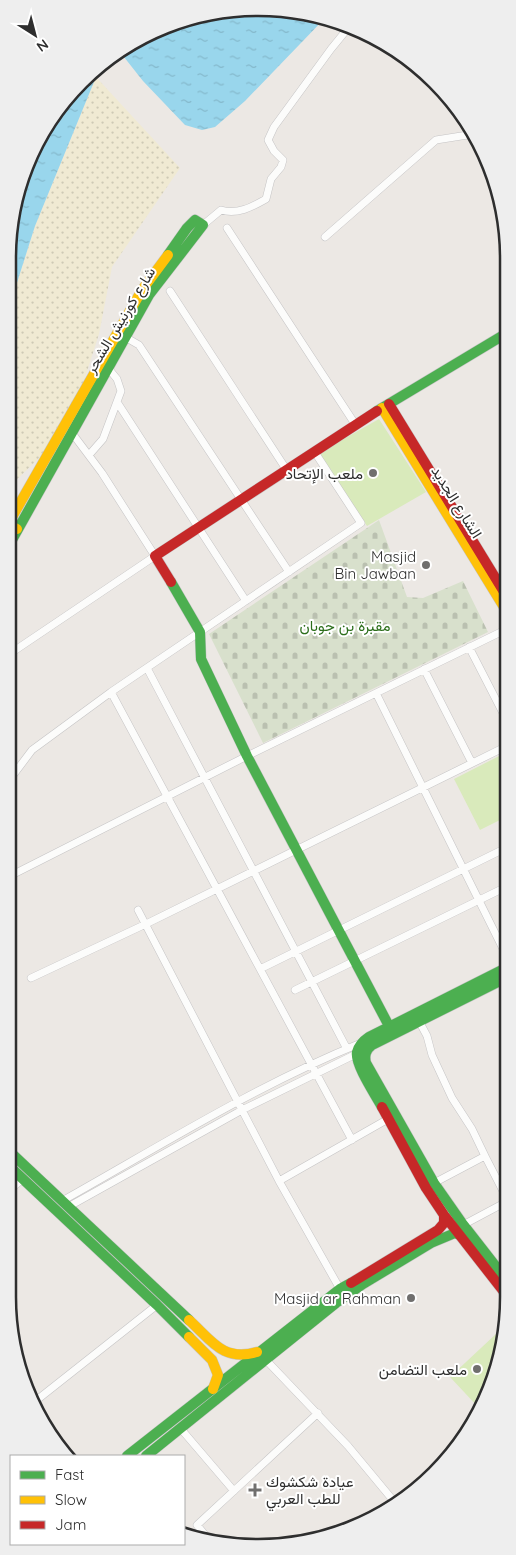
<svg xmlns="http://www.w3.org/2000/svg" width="516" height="1555" font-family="Quicksand,Vazirmatn,sans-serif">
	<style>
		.sand { fill: url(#sand-dots) }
		.cemetery { fill: url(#cemetery-stones) }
		.pitch { fill: #d9eabb }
		.water { fill: url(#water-ripples) }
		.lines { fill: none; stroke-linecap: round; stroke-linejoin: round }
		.street-casing { stroke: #c5c4c5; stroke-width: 8 }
		.fast-casing { stroke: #c5c4c5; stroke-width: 11 }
		.slow-casing { stroke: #c5c4c5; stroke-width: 11 }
		.jam-casing { stroke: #c5c4c5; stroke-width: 11 }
		.street { stroke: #fcfcfb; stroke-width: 7 }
		.fast { stroke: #4caf50; stroke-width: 10 }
		.slow { stroke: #ffc107; stroke-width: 10 }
		.jam { stroke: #c62828; stroke-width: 10 }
		.poi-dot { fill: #706f6e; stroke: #fff; stroke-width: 2 }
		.labels { text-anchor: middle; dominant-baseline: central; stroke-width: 4; stroke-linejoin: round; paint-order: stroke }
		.street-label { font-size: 15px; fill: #2e2e2e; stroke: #fff }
		.poi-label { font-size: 15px; fill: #2e2e2e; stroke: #fff; text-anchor: end }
		.park-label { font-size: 15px; fill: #2c6e1b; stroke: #fff }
		.rim { fill: none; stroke: #2e2e2e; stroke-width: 2.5 }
	</style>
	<defs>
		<pattern id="sand-dots" width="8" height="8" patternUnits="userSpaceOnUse" patternTransform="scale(1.25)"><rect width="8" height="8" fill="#f0ead3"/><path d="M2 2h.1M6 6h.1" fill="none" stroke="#cec9b5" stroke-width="1.8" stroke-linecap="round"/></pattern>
		<pattern id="cemetery-stones" width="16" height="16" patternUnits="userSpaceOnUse" patternTransform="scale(1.25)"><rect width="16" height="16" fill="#d8e0cc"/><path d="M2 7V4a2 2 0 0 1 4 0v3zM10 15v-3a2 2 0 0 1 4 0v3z" fill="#bac0b0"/></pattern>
		<pattern id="water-ripples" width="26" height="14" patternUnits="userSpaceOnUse" patternTransform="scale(1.25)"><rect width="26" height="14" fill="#99d6ec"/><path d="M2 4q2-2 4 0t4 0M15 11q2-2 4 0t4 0" fill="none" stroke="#84b8cb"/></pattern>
	</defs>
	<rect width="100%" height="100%" fill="#ece8e4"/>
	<!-- sand -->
	<path class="sand" d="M96 77 180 168 112 267 99 334 82 387 55 443 8 488V311L35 226Z"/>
	<!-- cemetery -->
	<path class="cemetery" d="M379 520 407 597 423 598 463 581 488 632 263 743 209 634Z"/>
	<!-- pitch -->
	<path class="pitch" d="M379 419 426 492 367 526 319 453Z
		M507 752 508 816 480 830 454 779Z
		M497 1333 503 1339 500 1362 479 1408 450 1377Z"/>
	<!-- water -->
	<path class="water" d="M225 10 326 17 245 101 215 127 202 130 185 125 143 81 120 52 133 41Z
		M94 75 96 77 35 226 8 311V258L16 193 59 106Z"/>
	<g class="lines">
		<defs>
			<path id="street" d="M203 225 221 210C237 215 252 207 266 199L271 179 281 167 283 160 274 151 268 140 274 127 331 49 349 27
				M227 228 355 424
				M325 237 436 140 474 134
				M170 291 286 469
				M125 337 139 345 289 572
				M117 402 246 601
				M89 455 103 439 121 391 117 379 108 368
				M469 647 507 721
				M8 655 155 556 102 473 72 433
				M147 668 347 1049
				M424 669 472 763
				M111 692 352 1140
				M376 693 508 959
				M8 782 32 750 111 692 361 523 314 451
				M8 877 247 756 507 629
				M138 910 279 1181 340 1289
				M260 969 508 847
				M31 978 148 923 507 746
				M295 990 508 886
				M419 1021 427 1036 432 1055 452 1098 472 1129 485 1156 434 1183
				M508 1133 504 1137 508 1142
				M485 1156 508 1201
				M279 1181 388 1119
				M8 1191 23 1179
				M62 1201C160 1146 257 1085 361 1043
				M68 1207 242 1110 356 1054
				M463 1225 508 1201
				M266 1360 348 1446 397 1505
				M33 1403 157 1305
				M181 1429 234 1491
				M210 1541 197 1525 318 1413"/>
			<path id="fast" d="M377 411 507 333
				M8 547 149 295 203 225 195 220 187 228 168 255
				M171 582 200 632 201 659 247 756 389 1026
				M508 977 372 1045C366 1050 364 1055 366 1063L434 1183 462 1223 508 1282
				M382 1107C376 1096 354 1063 357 1052 359 1045 363 1041 369 1037L508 967
				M8 1150 189 1320
				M8 1165 157 1305 189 1337
				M127 1456 340 1289 351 1283
				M146 1456 336 1303 363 1284 431 1243 455 1233 460 1235"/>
			<path id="slow" d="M382 408 507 612
				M17 529 8 524 142 290 168 255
				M189 1320C212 1341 223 1362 257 1352
				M189 1337 212 1360 218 1375 213 1389"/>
			<path id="jam" d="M389 404 507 597
				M171 582 155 556 377 411
				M382 1107 426 1188 444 1215 508 1297
				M351 1283 438 1230 444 1223V1215"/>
		</defs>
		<!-- street casing -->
		<use href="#street" class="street-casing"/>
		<!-- fast casing -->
		<use href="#fast" class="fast-casing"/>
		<!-- slow casing -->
		<use href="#slow" class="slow-casing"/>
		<!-- jam casing -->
		<use href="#jam" class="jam-casing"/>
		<!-- street -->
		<use href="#street" class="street"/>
		<!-- fast -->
		<use href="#fast" class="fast"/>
		<!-- slow -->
		<use href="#slow" class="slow"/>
		<!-- jam -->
		<use href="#jam" class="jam"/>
	</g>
	<!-- markers -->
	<g class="poi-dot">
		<circle cx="373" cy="473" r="5"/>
		<circle cx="426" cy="565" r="5"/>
		<circle cx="411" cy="1298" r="5"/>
		<circle cx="477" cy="1369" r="5"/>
		<path d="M252.5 1482.5h5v5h5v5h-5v5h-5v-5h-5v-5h5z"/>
	</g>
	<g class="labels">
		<!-- street labels -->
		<g class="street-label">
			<text transform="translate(120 320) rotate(-59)">شارع كورنيش الشحر</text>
			<text transform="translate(457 502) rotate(58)">الشارع الجديد</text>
		</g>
		<!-- poi labels -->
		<g class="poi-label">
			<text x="363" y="473">ملعب الإتحاد</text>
			<text x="416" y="556">Masjid<tspan x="416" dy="17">Bin Jawban</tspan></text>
			<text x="401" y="1298">Masjid ar Rahman</text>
			<text x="467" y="1369">ملعب التضامن</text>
			<text x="266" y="1481" text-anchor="start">عيادة شكشوك<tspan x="266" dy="17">للطب العربي</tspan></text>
		</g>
		<!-- park labels -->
		<g class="park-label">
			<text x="345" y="625">مقبرة بن جوبان</text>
		</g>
	</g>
	<!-- crop -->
	<path d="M0 0H516V1555H0ZM258 16H258A242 242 0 0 1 500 258V1297A242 242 0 0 1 258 1539H258A242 242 0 0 1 16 1297V258A242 242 0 0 1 258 16Z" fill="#eee" fill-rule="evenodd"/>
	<path class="rim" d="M258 16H258A242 242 0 0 1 500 258V1297A242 242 0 0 1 258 1539H258A242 242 0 0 1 16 1297V258A242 242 0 0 1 258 16Z"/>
	<!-- legend -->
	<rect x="10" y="1455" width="175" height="90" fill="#ffffff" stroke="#ababab"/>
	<rect x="20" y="1471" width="25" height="8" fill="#4caf50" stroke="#ababab"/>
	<text x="55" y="1480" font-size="15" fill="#2e2e2e">Fast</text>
	<rect x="20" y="1496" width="25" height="8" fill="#ffc107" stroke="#ababab"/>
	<text x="55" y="1505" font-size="15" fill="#2e2e2e">Slow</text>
	<rect x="20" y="1521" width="25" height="8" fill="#c62828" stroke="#ababab"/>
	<text x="55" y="1530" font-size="15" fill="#2e2e2e">Jam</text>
	<!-- north arrow -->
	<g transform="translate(35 35) rotate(144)" stroke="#ffffff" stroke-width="4" paint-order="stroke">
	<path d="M0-4L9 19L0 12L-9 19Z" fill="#2e2e2e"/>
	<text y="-8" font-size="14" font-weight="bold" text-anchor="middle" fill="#2e2e2e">N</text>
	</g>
</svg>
